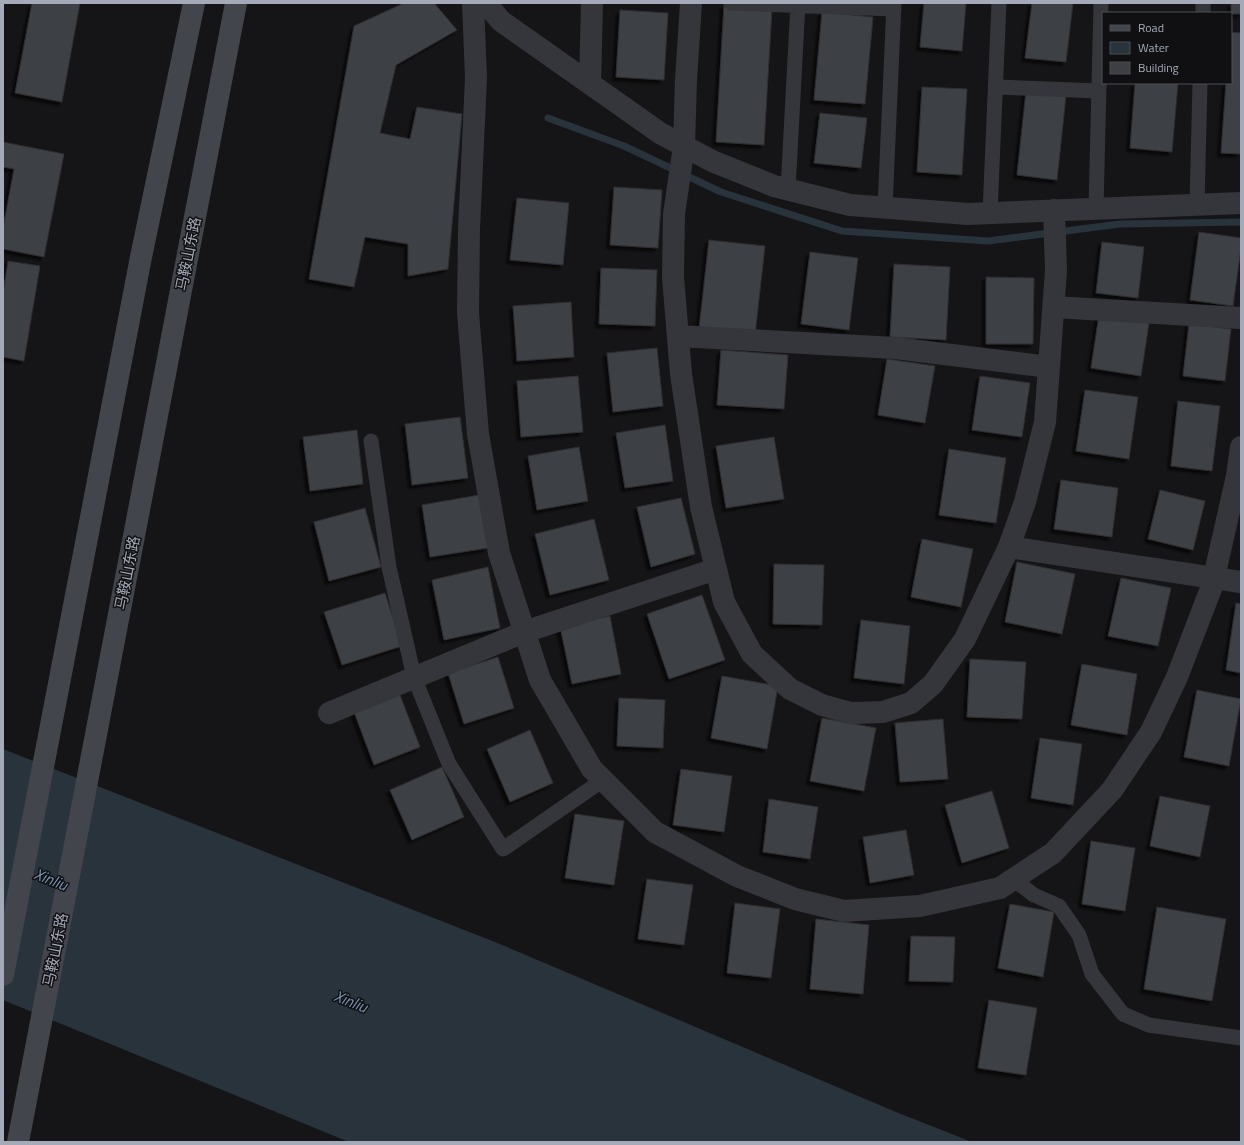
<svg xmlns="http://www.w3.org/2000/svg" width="1244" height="1145" font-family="'Titillium Web','Noto Sans SC',sans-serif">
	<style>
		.water { fill: #29333c }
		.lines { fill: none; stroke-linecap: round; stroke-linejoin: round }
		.stream { stroke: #29333c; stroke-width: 7 }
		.building { fill: #3e3f44; stroke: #2f2e33; filter: url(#shadow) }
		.service { stroke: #35363c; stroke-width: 15 }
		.minor { stroke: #35363c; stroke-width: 22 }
		.secondary { stroke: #43454c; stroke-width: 22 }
		.labels { text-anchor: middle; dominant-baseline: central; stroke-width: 3; stroke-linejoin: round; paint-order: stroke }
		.street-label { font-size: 15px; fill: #a5aab8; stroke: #101012 }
		.water-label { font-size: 16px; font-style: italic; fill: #7897b7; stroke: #101012 }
	</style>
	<defs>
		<filter id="shadow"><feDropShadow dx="-3.5" dy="3.5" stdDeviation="1" flood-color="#0009"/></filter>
	</defs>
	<rect width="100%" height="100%" fill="#151517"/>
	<!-- water -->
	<path class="water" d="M3 749 500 944 896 1112 972 1142H349L3 1000Z"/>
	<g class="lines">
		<!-- stream -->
		<path class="stream" d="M548 118 624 146 721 192 842 231 988 241 1120 224 1241 222"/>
	</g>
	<!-- building -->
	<path class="building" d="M32 3H80L62 102 15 93Z
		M404 3H434L457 30 396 65 380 133 410 139 417 107 462 114 448 269 408 276V244L365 237 354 287 309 279 354 26Z
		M924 3H966L962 51 920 47Z
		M1032 3H1073L1066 62 1025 58Z
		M1231 3H1241V14H1231Z
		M724 5 772 8 764 145 716 142Z
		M620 10 668 13 664 80 616 77Z
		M822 12 873 17 865 104 814 100Z
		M1231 32 1241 33V154L1221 153 1226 83H1231Z
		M1135 83H1178L1172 152 1130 148Z
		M922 87 967 89 962 175 917 172Z
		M1026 91 1066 96 1057 180 1017 175Z
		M820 113 867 118 861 168 814 163Z
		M3 142 64 154 44 257 3 249V228L14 169 3 167Z
		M614 187 662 190 658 248 610 245Z
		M517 198 569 203 563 265 510 260Z
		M1199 232 1241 238V248L1233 306 1190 300Z
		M709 240 765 246 755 335 699 329Z
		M1102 242 1144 247 1138 298 1096 293Z
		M810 252 858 258 849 330 801 324Z
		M8 261 40 266 24 361 3 357V293Z
		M894 264 950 267 946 340 890 337Z
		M601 268 657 270 655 326 599 324Z
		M986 277 1034 278 1033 344H986Z
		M571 302 574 357 517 361 513 306Z
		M1099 315 1149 323 1141 376 1091 368Z
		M1189 324 1231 329 1225 381 1183 376Z
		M657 348 663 406 613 412 607 353Z
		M721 350 788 355 784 409 717 405Z
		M887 359 935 366 925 423 878 415Z
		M578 376 583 432 521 437 517 381Z
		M980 376 1030 383 1022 437 972 430Z
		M1085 390 1138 397 1129 459 1076 451Z
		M1178 401 1220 406 1212 471 1171 466Z
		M460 417 468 478 412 485 405 424Z
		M665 425 673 481 625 488 616 433Z
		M357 430 363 484 310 491 303 437Z
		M774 437 784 499 726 508 716 446Z
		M579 447 588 501 537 510 528 456Z
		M949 449 1006 458 996 523 939 515Z
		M1061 480 1118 488 1112 537 1054 529Z
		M1160 490 1205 501 1193 550 1148 539Z
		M479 495 488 548 430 557 422 505Z
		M681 498 695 554 651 567 637 507Z
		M365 508 381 567 329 581 314 522Z
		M594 519 609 580 550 595 535 534Z
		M922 539 973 549 961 607 911 597Z
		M1017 562 1075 574 1062 634 1005 622Z
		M774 564 824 565 822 625 773 624Z
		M488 567 500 628 444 640 432 580Z
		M1121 578 1171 588 1158 646 1108 636Z
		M385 593 402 646 342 665 324 612Z
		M702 595 725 660 669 679 647 614Z
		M1236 603 1241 604V673L1226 670Z
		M610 616 621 674 572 684 560 626Z
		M861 620 910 626 904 684 854 678Z
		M498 657 514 708 464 724 448 673Z
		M970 659 1026 662 1022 719 967 717Z
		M1082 664 1137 674 1127 735 1071 725Z
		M722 676 778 686 767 749 711 738Z
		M1197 690 1241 699 1229 766 1184 757Z
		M400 695 420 747 374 765 354 712Z
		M619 698 665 700 663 748 617 746Z
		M822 718 876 728 864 791 810 781Z
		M943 719 948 779 900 782 895 723Z
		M530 730 553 783 510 802 487 749Z
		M1040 738 1082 744 1073 805 1031 798Z
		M442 767 464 817 412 840 390 790Z
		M681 769 732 776 724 832 673 825Z
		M992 791 1009 848 962 863 945 805Z
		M1160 796 1210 806 1200 857 1150 846Z
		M769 799 818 807 810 859 763 852Z
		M575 814 624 821 614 885 565 878Z
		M906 830 914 875 870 883 863 837Z
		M1091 841 1135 848 1125 911 1082 904Z
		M647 879 693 885 684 945 638 939Z
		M735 903 780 909 771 978 727 973Z
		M1010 904 1054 912 1043 977 998 968Z
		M1157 907 1226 919 1212 1001 1144 989Z
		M816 919 869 925 863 994 810 989Z
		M911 936 955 937 953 982 909 981Z
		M989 1000 1037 1008 1026 1075 978 1068Z"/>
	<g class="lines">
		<!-- service -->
		<path class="service" d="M731 3 894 9
			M1203 13V3
			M996 87 1099 91
			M788 190 798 3
			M1197 204 1200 83
			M885 208 894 3
			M1096 208 1101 3
			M990 213 999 3
			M371 441 389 567 414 677 449 764 503 849 603 780
			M1013 879 1034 895 1059 906 1079 935 1092 974 1123 1014 1149 1025 1241 1038"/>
		<!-- minor -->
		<path class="minor" d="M473 3 476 78 469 229 468 313 478 434 499 553 540 680 592 769 655 832 737 876 795 899 844 911 920 906 1000 888 1053 853 1112 790 1151 732 1177 677 1212 586 1237 476 1241 447
			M486 3 501 21 660 133 712 161 774 186 850 205 968 214 1241 203
			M691 3 686 80 684 146 674 214 673 277 681 374 701 507 724 602 752 654 790 689 822 705 851 713 883 712 911 703 933 684 965 639 1009 547 1025 502 1045 422 1056 270 1054 210
			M590 84 592 3
			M1054 307 1241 318
			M678 336 895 348 1049 367
			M1009 547 1241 582
			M329 713 524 632 716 569"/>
		<!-- secondary -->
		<path class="secondary" d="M3 975 141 257 194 3
			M18 1142 236 3"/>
	</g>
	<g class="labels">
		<!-- street labels -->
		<g class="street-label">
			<text transform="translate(188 254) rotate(-79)">马鞍山东路</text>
			<text transform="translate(127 573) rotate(-79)">马鞍山东路</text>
			<text transform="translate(55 950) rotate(-79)">马鞍山东路</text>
		</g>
		<!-- water labels -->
		<g class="water-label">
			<text transform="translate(51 879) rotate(22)">Xinliu</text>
			<text transform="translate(351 1001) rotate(22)">Xinliu</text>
		</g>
	</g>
	<!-- border -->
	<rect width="1244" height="1145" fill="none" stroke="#a5aab8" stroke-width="8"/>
	<!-- legend -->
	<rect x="1102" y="12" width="130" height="72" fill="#101012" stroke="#4c4e54"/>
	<rect x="1110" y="25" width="20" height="6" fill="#43454c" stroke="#4c4e54"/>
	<text x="1138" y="32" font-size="12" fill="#a5aab8">Road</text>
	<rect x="1110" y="42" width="20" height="12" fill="#29333c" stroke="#4c4e54"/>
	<text x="1138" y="52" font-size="12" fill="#a5aab8">Water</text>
	<rect x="1110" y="62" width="20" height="12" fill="#3e3f44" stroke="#4c4e54"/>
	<text x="1138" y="72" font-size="12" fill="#a5aab8">Building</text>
</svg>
